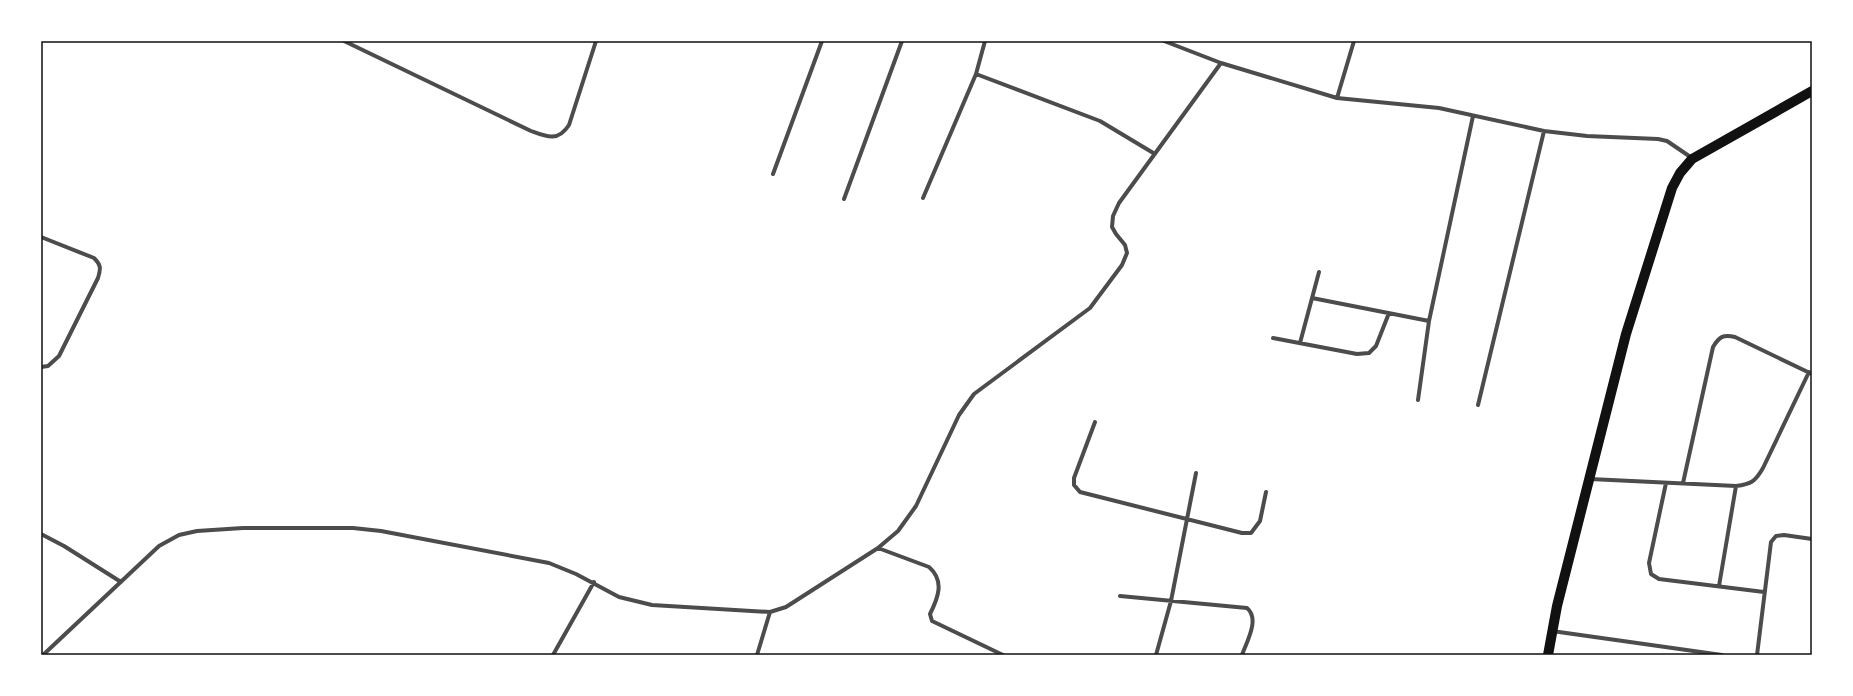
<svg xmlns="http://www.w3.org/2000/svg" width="1853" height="696" font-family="Poppins,sans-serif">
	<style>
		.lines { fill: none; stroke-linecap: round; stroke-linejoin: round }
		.minor { stroke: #4c4c4c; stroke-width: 4 }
		.primary { stroke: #111; stroke-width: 10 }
		.neatline { fill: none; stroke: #111; stroke-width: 1.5 }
	</style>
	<rect width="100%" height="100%" fill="#fff"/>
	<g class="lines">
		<!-- minor -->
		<path class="minor" d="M344 41 531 131C547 137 558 142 569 125L596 41
			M1164 41 1221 63 1337 98 1439 108 1544 131 1587 136 1658 139 1667 141 1692 158
			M976 74 1100 121 1155 154
			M1337 98 1354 41
			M773 174 822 41
			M923 198 976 74 985 41
			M844 199 902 41
			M41 237 94 258C101 265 101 268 98 278L59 356 48 366 41 367
			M1312 298 1429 321
			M1273 338 1357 354 1369 353 1376 346 1389 313
			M1300 343 1319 272
			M1418 400 1429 321 1473 116
			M1478 405 1544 131
			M1095 422 1074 478V485L1080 492 1242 533H1251L1260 521 1266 492
			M1590 479 1736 486C1751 484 1755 482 1763 468L1809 372
			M1666 483 1649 563 1651 574 1659 579 1764 592
			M1683 483 1713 347C1719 337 1723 334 1735 337L1812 374
			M41 534 64 546 121 582
			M878 548 929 567C945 581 938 598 930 614L932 621 1003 655
			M1719 586 1736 486
			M1120 596 1247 608C1260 619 1247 641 1242 655
			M1552 631 1722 655
			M43 655 159 546 179 535 197 531 243 528H353L381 531 549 563 576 574 619 597 652 605 770 612 786 607 878 548 898 531 916 506 959 415 974 394 1090 308 1122 265 1127 253 1125 245 1116 234 1112 227 1113 216 1119 203 1221 63
			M553 655 594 582
			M757 655 770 612
			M1156 655 1171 601 1196 473
			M1757 655 1771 542 1776 536 1784 535 1812 539"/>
		<!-- primary -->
		<path class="primary" d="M1548 655 1557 606 1626 334 1672 188 1680 173 1692 159 1812 91"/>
	</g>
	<!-- border -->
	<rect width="1853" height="696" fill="none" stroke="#ffffff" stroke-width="84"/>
	<rect x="42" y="42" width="1769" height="612" class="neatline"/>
</svg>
